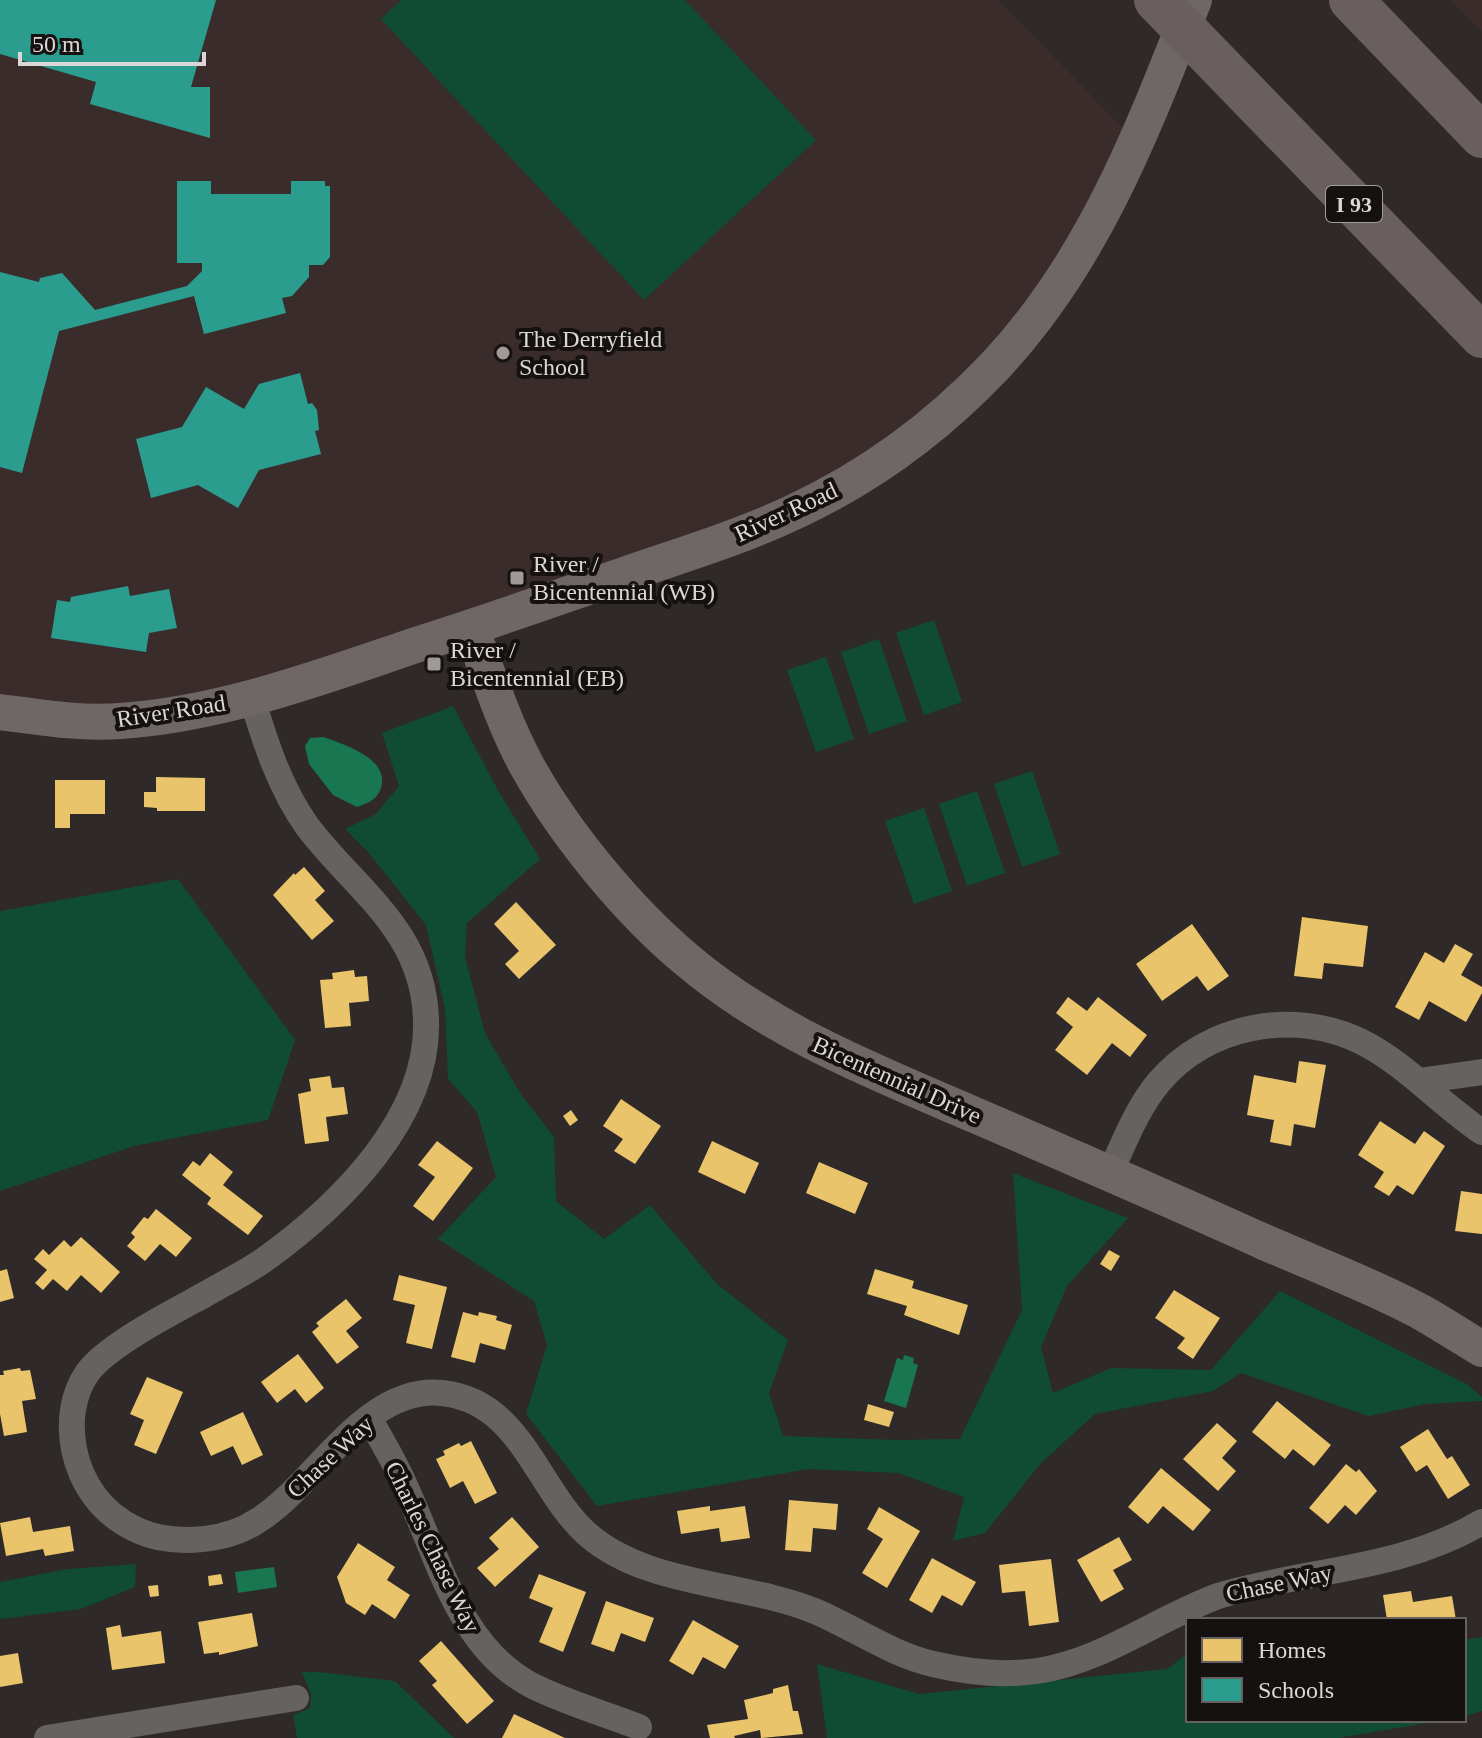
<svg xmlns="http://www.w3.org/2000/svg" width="1482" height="1738" font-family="Georgia,serif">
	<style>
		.built { fill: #3b2c2c }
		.green { fill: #0f4c33 }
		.water { fill: #187650 }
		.homes { fill: #e9c46a }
		.schools { fill: #2a9d8f }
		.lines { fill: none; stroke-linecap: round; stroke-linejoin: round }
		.street { stroke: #666262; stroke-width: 26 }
		.secondary { stroke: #6f6767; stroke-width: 36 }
		.highway { stroke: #6a5f5f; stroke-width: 44 }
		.poi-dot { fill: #a09999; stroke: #161111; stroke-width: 3 }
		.labels { text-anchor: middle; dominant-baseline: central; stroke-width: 8; stroke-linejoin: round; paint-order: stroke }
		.shield { fill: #161111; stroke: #a19b9b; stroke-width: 2 }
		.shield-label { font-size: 22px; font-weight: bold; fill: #ddd6d6 }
		.poi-label { font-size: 24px; fill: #ddd6d6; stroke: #161111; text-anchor: start }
		.street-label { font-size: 24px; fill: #ddd6d6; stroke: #161111 }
	</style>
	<rect width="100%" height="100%" fill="#2f2929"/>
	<!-- built -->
	<path class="built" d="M0 0H998L1138 143 1054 293 876 467 252 698 0 712Z
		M1449 0H1482V31Z"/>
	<!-- green -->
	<path class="green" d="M401 0H685L816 140 644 300 381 19Z
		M934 620 962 702 924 715 896 633Z
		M879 639 907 721 869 734 841 652Z
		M826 657 854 739 816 752 787 670Z
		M453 706 500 794 540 859 467 923 465 957 485 1033 520 1093 554 1137 556 1201 604 1239 650 1205 716 1283 788 1340 769 1393 783 1436 896 1440 960 1439 1022 1310 1013 1173 1128 1218 1067 1286 1041 1347 1053 1393 1111 1368 1211 1370 1280 1291 1467 1384 1482 1397V1401L1425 1404 1369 1416 1241 1373 1213 1391 1095 1414 1041 1463 985 1533 953 1541 964 1497 898 1473 808 1469 597 1506 526 1414 547 1345 534 1301 438 1239 496 1177 477 1112 448 1079 445 1009 426 925 369 853 345 829 376 814 399 786 382 733Z
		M1032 771 1060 854 1022 867 994 784Z
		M977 791 1005 873 967 886 939 804Z
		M924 808 952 891 914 904 885 821Z
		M178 879 295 1040 268 1120 134 1146 0 1191V911Z
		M136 1564 135 1587 81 1609 0 1619V1582L68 1569Z
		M1482 1637V1711L1464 1717V1640Z
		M1188 1653V1720H1445L1338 1738H827L817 1664 919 1694 1167 1669Z
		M302 1672H318L395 1681 454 1738H297L293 1715 310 1708 311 1694Z"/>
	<!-- water -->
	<path class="water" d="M324 737C344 745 390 758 381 788 377 800 368 803 357 807L333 795 309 764 305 746 310 738Z
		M904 1355 914 1358 913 1363 918 1365 906 1408 884 1401 897 1358 903 1360Z
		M274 1567 277 1587 238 1593 235 1572Z"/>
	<!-- homes -->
	<path class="homes" d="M156 777 205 778V811H157V808L144 807V792H156Z
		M55 780H105V814H70V828H55Z
		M304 867 325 891 315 900 334 921 312 940 273 895 294 873 295 875Z
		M516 902 556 945 519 979 505 964 519 951 494 924Z
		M1302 917 1368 926 1363 967 1324 963 1322 979 1294 976Z
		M1192 924 1229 976 1208 991 1197 976 1162 1001 1136 964Z
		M1455 944 1473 954 1461 975 1482 987V993L1466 1022 1429 1001 1419 1020 1395 1007 1425 952 1444 963Z
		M354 970 355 977 367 976 369 1001 349 1003 351 1026 325 1028 320 980 333 979 332 973Z
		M1068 997 1087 1011 1098 997 1147 1035 1130 1057 1112 1043 1087 1075 1055 1050 1073 1027 1056 1013Z
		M1299 1061 1326 1065 1315 1128 1294 1124 1291 1146 1270 1142 1274 1120 1247 1115 1254 1075 1296 1083Z
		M330 1076 332 1088 344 1087 348 1114 326 1117 329 1141 305 1144 298 1094 311 1091 309 1079Z
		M621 1099 661 1126 635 1164 614 1151 623 1139 603 1126Z
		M571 1110 578 1120 570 1126 563 1116Z
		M1380 1121 1415 1144 1424 1131 1445 1146 1413 1195 1397 1185 1389 1196 1374 1187 1384 1172 1358 1155Z
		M437 1141 473 1168 433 1221 413 1206 435 1177 418 1165Z
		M712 1141 759 1163 745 1194 698 1172Z
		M210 1153 233 1172 223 1185 263 1216 248 1235 207 1204 211 1198 182 1175 193 1161 200 1166Z
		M819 1162 868 1183 855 1214 806 1193Z
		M1461 1191 1482 1194V1234L1455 1231Z
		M156 1209 192 1238 176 1257 160 1244 145 1261 127 1246 135 1237 131 1233 144 1217 148 1219Z
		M81 1237 120 1272 101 1293 81 1275 67 1291 53 1279 43 1290 35 1283 47 1270 34 1259 43 1249 49 1255 64 1240 71 1247Z
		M1109 1250 1120 1256 1111 1271 1100 1264Z
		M7 1269 14 1298 0 1302V1271Z
		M875 1269 914 1281 912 1288 968 1305 959 1335 904 1315 907 1306 867 1294Z
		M399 1275 447 1287 432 1349 406 1343 415 1305 393 1300Z
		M1174 1290 1220 1318 1193 1359 1177 1348 1185 1338 1155 1318Z
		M346 1299 362 1318 346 1331 359 1347 337 1364 312 1332 319 1326 316 1323Z
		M463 1312 478 1316 479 1312 497 1316 496 1320 512 1325 505 1350 480 1343 475 1363 451 1357Z
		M298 1354 324 1388 306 1403 295 1389 277 1403 261 1382Z
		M20 1368 21 1371 30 1370 36 1399 22 1401 27 1432 4 1436 0 1414V1375H4L3 1371Z
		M147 1377 183 1392 156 1454 134 1445 144 1420 130 1414Z
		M1277 1401 1331 1445 1314 1466 1293 1449 1285 1459 1252 1432Z
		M868 1404 894 1412 889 1427 864 1420Z
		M243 1412 263 1455 242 1465 233 1446 211 1456 200 1432Z
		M1217 1423 1237 1441 1222 1458 1236 1471 1218 1491 1183 1459Z
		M1428 1429 1447 1459 1452 1456 1470 1485 1448 1499 1427 1465 1416 1472 1400 1447Z
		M471 1441 497 1493 475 1504 463 1481 450 1488 436 1459 445 1455 443 1451 459 1443 461 1446Z
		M1346 1464 1356 1472 1359 1469 1377 1491 1356 1515 1345 1505 1328 1524 1309 1508Z
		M1161 1468 1211 1510 1193 1531 1163 1506 1148 1524 1128 1507Z
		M789 1500 838 1504 836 1530 813 1528 811 1552 785 1550Z
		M710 1506V1511L745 1506 750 1538 721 1542 719 1528 681 1534 677 1511Z
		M879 1507 920 1531 887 1588 862 1573 883 1539 867 1529Z
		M30 1517 33 1532 70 1526 74 1551 45 1556 43 1549 6 1556 0 1523Z
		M512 1517 539 1547 495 1587 477 1568 499 1549 489 1538Z
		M1119 1537 1132 1560 1113 1570 1124 1589 1101 1602 1077 1560Z
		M358 1543 395 1567 387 1580 410 1595 395 1619 372 1604 365 1615 346 1603 337 1577Z
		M932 1558 976 1582 962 1606 942 1595 932 1613 909 1600Z
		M1051 1559 1059 1622 1029 1626 1025 1591 1002 1593 999 1565Z
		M221 1574 223 1584 209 1586 208 1576Z
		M539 1574 586 1592 563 1652 539 1642 553 1608 529 1598Z
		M158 1585 159 1596 150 1597 148 1586Z
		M1411 1591 1413 1602 1452 1596 1456 1620H1387L1383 1595Z
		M606 1601 654 1618 645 1642 621 1633 614 1652 591 1644Z
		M252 1613 258 1646 219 1655V1652L204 1654 198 1622Z
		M693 1620 739 1646 725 1669 703 1657 693 1675 669 1661Z
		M120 1625 122 1637 161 1631 165 1663 112 1670 106 1628Z
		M441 1641 494 1701 467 1724 432 1685 437 1681 419 1661Z
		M18 1653 23 1683 0 1687V1656Z
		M788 1685 793 1711H798L803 1734 761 1738 760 1730 734 1736 735 1738H710L707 1725 748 1719 744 1700 773 1693V1689Z
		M514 1714 565 1738H502Z"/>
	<!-- schools -->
	<path class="schools" d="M0 0H216L191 87H210V138L90 104 96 82 0 54Z
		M177 181H211V194H291V181H325V186H330V257L323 265H309V277L292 296 282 298 286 313 204 334 194 296 59 331 22 473 0 467V272L39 282 40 278 62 273 95 310 187 286 202 271V263H177Z
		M300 373 308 404 312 403 317 410 319 430 315 431 321 454 259 470 238 508 198 485 151 498 136 439 182 427 206 387 244 409 259 384Z
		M128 586 130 596 169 589 177 628 149 633 146 652 51 638 57 600 70 602 71 597Z"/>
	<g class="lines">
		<!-- street -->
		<path class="street" d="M252 698C265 742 280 788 307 826 355 890 423 929 426 1019 430 1118 339 1206 264 1260 245 1273 224 1283 204 1295 173 1312 108 1345 88 1372 72 1394 69 1423 74 1449 81 1485 103 1514 135 1529 152 1538 171 1540 191 1540 214 1539 238 1534 257 1521 314 1487 364 1385 442 1393 521 1401 536 1488 587 1534 647 1587 746 1582 817 1612 856 1629 891 1654 933 1664 967 1672 1002 1676 1037 1671 1103 1661 1156 1619 1218 1596 1307 1569 1399 1571 1482 1522
			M1419 1081 1482 1072
			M1110 1173C1124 1143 1137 1108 1159 1082 1208 1025 1292 1009 1360 1041 1405 1063 1440 1104 1482 1132
			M369 1418C382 1441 396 1464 406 1488 438 1557 459 1647 531 1685 564 1702 603 1713 639 1727
			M47 1738 296 1698"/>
		<!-- secondary -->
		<path class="secondary" d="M471 627C488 674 503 722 527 766 564 833 628 911 687 960 772 1032 875 1072 977 1116 1072 1157 1167 1198 1262 1241 1314 1264 1371 1285 1421 1312 1442 1324 1462 1337 1482 1349
			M0 712C39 717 80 724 120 721 225 714 326 675 425 642 492 621 558 597 624 575 681 555 739 538 794 512 869 477 937 427 994 367 1093 262 1142 132 1194 0"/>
		<!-- highway -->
		<path class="highway" d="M1156 0 1482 336
			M1351 0 1482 136"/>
	</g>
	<!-- markers -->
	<g class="poi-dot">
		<circle cx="503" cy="353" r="8"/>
		<rect x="509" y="570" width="16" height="16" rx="4"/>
		<rect x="426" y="656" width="16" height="16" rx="4"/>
	</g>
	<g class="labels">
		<!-- shield labels -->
		<rect class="shield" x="1326" y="186" width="56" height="36" rx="6"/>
		<g class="shield-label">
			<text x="1354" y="204">I 93</text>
		</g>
		<!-- poi labels -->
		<g class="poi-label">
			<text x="519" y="339">The Derryfield<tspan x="519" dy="28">School</tspan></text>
			<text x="533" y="564">River /<tspan x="533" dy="28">Bicentennial (WB)</tspan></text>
			<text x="450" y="650">River /<tspan x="450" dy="28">Bicentennial (EB)</tspan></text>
		</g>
		<!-- street labels -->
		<g class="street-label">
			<text transform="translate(786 512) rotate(-25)">River Road</text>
			<text transform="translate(171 711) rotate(-9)">River Road</text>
			<text transform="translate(897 1080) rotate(24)">Bicentennial Drive</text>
			<text transform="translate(330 1457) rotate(-43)">Chase Way</text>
			<text transform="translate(433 1547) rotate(64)">Charles Chase Way</text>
			<text transform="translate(1279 1583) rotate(-12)">Chase Way</text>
		</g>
	</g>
	<!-- legend -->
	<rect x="1186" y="1618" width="280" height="104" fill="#161111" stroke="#666060" stroke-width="2"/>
	<rect x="1202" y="1638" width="40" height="24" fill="#e9c46a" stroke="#666060" stroke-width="2"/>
	<text x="1258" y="1658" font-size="24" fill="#ddd6d6">Homes</text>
	<rect x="1202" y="1678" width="40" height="24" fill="#2a9d8f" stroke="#666060" stroke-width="2"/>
	<text x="1258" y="1698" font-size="24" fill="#ddd6d6">Schools</text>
	<!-- scale -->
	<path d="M20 52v12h184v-12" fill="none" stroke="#ddd6d6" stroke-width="4"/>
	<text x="32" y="52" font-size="24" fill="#ddd6d6" stroke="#161111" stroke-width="6" paint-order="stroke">50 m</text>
</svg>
